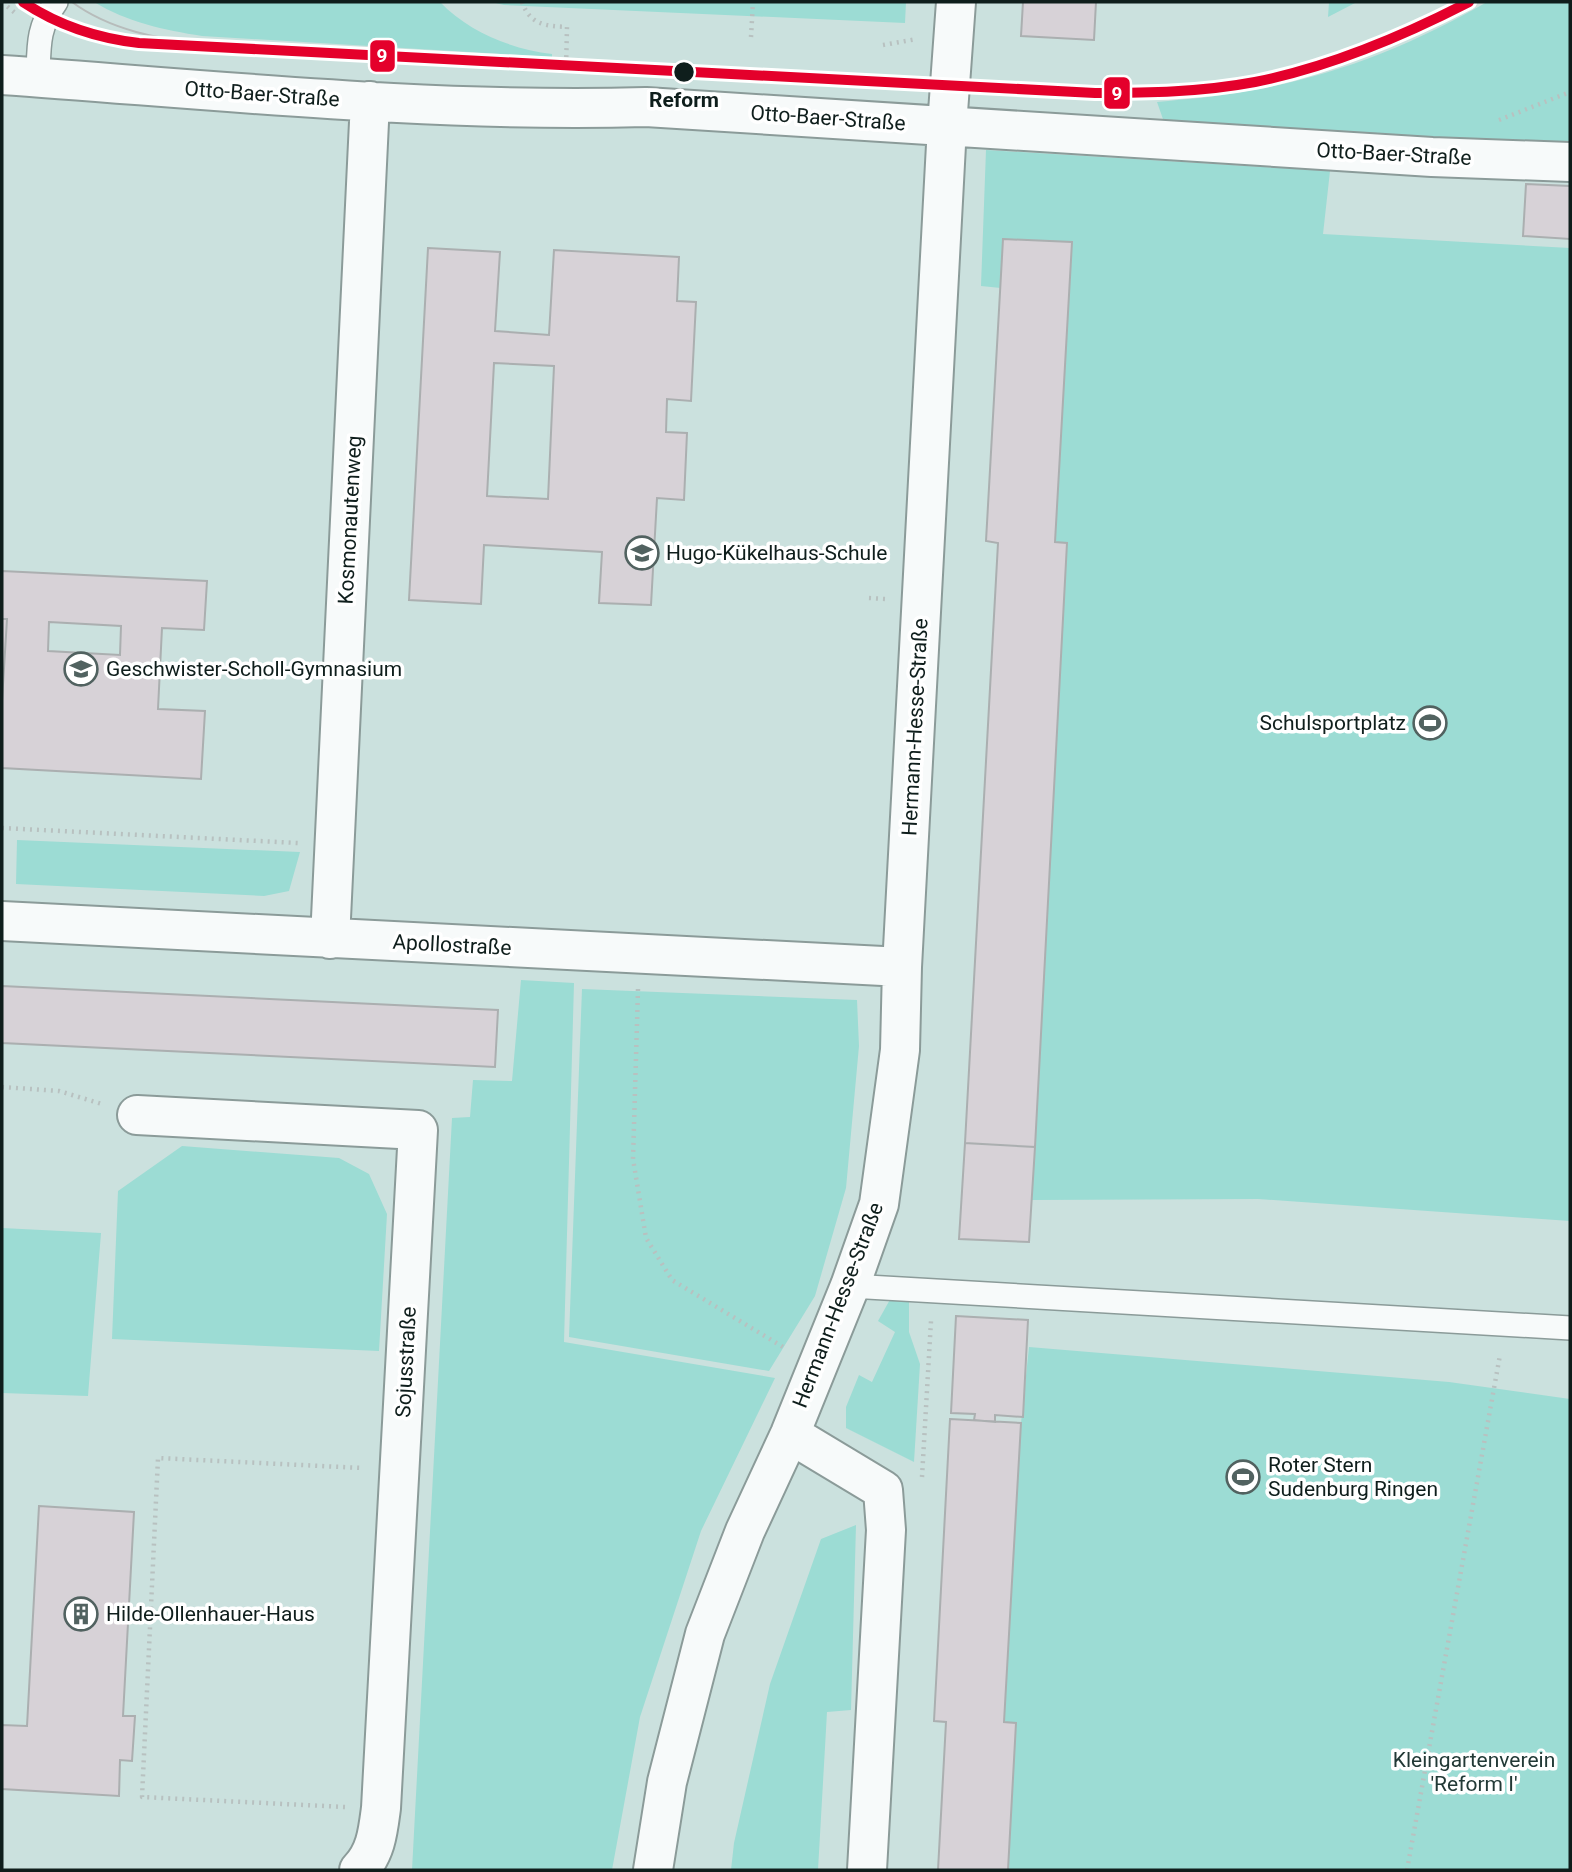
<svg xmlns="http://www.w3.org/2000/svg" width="1572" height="1872" font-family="Roboto,sans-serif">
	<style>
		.green { fill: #9cdcd4 }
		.building { fill: #d7d2d7; stroke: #abafb0; stroke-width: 2; fill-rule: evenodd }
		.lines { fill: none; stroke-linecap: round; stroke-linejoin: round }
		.service-casing { stroke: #8b9b99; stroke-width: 26 }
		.minor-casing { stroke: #8b9b99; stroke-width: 42 }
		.path { stroke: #b8c1c0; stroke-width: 4.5; stroke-dasharray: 2 5; stroke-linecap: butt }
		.service { stroke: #f7fafa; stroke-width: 23 }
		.minor { stroke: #f7fafa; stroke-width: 38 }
		.tram { stroke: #b7bcbb; stroke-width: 2 }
		.tram-1-casing { stroke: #fff; stroke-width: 16 }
		.tram-1 { stroke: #e4002b; stroke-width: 10 }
		.stop-dot { fill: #0f1e1c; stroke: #fff; stroke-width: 2.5 }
		.labels { text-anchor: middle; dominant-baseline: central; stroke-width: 7; stroke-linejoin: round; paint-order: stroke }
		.street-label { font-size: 21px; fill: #0f1e1c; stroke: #fff }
		.stop-label { font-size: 21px; font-weight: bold; fill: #0f1e1c; stroke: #fff }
		.poi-label { font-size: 21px; fill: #0f1e1c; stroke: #fff; text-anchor: start }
		.park-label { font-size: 21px; fill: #223936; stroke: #fff }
		.line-badge { stroke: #fff; stroke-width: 2.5 }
		.badge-label { font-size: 19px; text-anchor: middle; font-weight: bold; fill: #fff }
	</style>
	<rect width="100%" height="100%" fill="#cbe1de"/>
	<!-- green -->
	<path class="green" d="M94 2H440C469 32 511 49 552 54V57L202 36C164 30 127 22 94 2Z
		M491 2H906L905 23 504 5Z
		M1329 2H1357L1328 17Z
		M1487 2H1570V151L1164 122 1157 102C1187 99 1217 97 1247 91 1333 77 1412 45 1487 2Z
		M986 150 1330 171 1323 234 1570 248V1221L1258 1199 1032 1200 1067 543 1055 542 1072 242 1004 239 1001 288 981 286Z
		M17 840 300 852 289 891 264 896 16 884Z
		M521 980 574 983 564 1342 775 1378 701 1531 640 1717 612 1870H412L452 1118 470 1117 473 1080 512 1081Z
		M582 989 857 1000 859 1046 846 1188 815 1296 769 1371 569 1337Z
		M182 1146 339 1158 369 1174 387 1214 379 1351 112 1339 118 1191Z
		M2 1228 101 1233 88 1396 2 1393Z
		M892 1296 909 1301V1332L920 1364 914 1462 846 1428V1407L859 1375 872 1382 895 1332 878 1321Z
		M1029 1347 1449 1382 1570 1399V1870H1008L1016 1724 1004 1722 1021 1423Z
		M856 1525 851 1710 827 1712 818 1870H731L734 1843 770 1684 821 1539Z"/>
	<!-- building -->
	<path class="building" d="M1023 2H1096L1094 40 1021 36Z
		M1526 184 1570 186V239L1523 236Z
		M1003 239 1072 242 1055 542 1067 543 1035 1147 965 1143 998 543 986 541Z
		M428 248 500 252 495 331 549 335 554 250 679 257 677 301 696 302 691 401 667 399 666 432 687 433 684 500 657 498 651 605 599 603 602 552 484 545 481 604 409 600ZM494 363 554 366 548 499 487 496Z
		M2 571 207 581 204 630 162 628 158 709 205 711 201 779 2 768V701L7 619H2ZM49 622 121 626 120 655 48 651Z
		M2 619H7L2 701Z
		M2 986 498 1010 495 1067 2 1043Z
		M965 1143 1035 1147 1029 1242 959 1239Z
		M956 1316 1028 1320 1023 1417 995 1415V1422L974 1420 975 1414 951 1413Z
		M950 1419 1021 1423 1004 1722 1016 1723 1008 1870H938L946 1722 934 1721Z
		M39 1506 134 1512 123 1716H135L132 1761 120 1760 119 1796 2 1789V1725L27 1726Z"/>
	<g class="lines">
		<defs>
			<path id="service" d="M38 78C39 47 37 28 56 2
				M850 1286 1570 1328"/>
			<path id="minor" d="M2 75C216 90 431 113 646 107L1432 157 1570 162
				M2 921 902 967
				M330 939 370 101
				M137 1115 418 1130 381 1808C378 1831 376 1853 359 1870
				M790 1434 883 1490 886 1530 867 1870
				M653 1870 667 1782 705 1634 745 1531 790 1434 850 1286 879 1204 900 1050 902 967 947 126 956 2"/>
		</defs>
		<!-- service casing -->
		<use href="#service" class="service-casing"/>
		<!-- minor casing -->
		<use href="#minor" class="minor-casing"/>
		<!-- path -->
		<path class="path" d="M2 2 15 13
			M522 2C530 25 546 26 567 27L566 70
			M751 37 753 2
			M883 45 917 39
			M1499 120 1570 92
			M869 598 885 599
			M2 828 298 843
			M638 989 633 1159 646 1238 672 1280 783 1347
			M2 1087 59 1091 102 1104
			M922 1477 931 1321
			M345 1807 142 1797 158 1458 362 1468
			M1407 1870 1500 1355"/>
		<!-- service -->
		<use href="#service" class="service"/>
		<!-- minor -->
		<use href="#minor" class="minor"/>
		<!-- tram -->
		<path class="tram" d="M72 2C118 36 175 40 230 49"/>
		<defs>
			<path id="tram-1" d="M23 2C59 26 96 38 139 43L1095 93C1148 93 1202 92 1255 82 1330 67 1401 37 1469 2"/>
		</defs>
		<!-- tram-1 casing -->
		<use href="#tram-1" class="tram-1-casing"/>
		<!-- tram-1 -->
		<use href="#tram-1" class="tram-1"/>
	</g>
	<!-- icons -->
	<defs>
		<symbol id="school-ring" viewBox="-11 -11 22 22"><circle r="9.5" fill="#fff" stroke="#516260" stroke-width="1.5"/><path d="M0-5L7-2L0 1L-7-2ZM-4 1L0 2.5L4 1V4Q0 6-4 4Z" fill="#516260"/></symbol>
		<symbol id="stadium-ring" viewBox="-11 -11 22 22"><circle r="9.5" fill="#fff" stroke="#516260" stroke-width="1.5"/><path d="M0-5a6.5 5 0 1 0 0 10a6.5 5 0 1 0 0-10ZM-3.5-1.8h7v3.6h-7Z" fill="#516260"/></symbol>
		<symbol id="building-ring" viewBox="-11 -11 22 22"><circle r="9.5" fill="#fff" stroke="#516260" stroke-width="1.5"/><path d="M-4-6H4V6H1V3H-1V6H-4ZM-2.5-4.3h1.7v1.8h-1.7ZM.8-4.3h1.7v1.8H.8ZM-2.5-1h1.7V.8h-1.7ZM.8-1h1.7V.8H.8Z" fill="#516260"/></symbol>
	</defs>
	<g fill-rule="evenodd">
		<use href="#school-ring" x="623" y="534" width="38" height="38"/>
		<use href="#school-ring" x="62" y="650" width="38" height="38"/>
		<use href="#stadium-ring" x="1411" y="704" width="38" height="38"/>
		<use href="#stadium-ring" x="1224" y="1458" width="38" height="38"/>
		<use href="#building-ring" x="62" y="1595" width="38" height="38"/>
	</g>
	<!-- markers -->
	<circle class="stop-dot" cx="684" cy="72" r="11"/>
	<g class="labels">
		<!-- street labels -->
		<g class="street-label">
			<text transform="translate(262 94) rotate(4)">Otto-Baer-Straße</text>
			<text transform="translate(828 118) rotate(4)">Otto-Baer-Straße</text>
			<text transform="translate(1394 154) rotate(3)">Otto-Baer-Straße</text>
			<text transform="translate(350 520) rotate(-87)">Kosmonautenweg</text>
			<text transform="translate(915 727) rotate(-87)">Hermann-Hesse-Straße</text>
			<text transform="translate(452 945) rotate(3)">Apollostraße</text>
			<text transform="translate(838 1305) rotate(-69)">Hermann-Hesse-Straße</text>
			<text transform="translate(406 1362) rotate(-87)">Sojusstraße</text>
		</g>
		<!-- stop labels -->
		<g class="stop-label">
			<text x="684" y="100">Reform</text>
		</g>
		<!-- poi labels -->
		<g class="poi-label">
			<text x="666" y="553">Hugo-Kükelhaus-Schule</text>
			<text x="106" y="669">Geschwister-Scholl-Gymnasium</text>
			<text x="1406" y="723" text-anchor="end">Schulsportplatz</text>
			<text x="1268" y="1465">Roter Stern<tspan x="1268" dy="24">Sudenburg Ringen</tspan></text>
			<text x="106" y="1614">Hilde-Ollenhauer-Haus</text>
		</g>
		<!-- park labels -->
		<g class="park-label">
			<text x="1474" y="1760">Kleingartenverein<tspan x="1474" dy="24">'Reform I'</tspan></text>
		</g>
	</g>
	<g class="line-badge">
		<rect x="369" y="39" width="27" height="34" rx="7" fill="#e4002b"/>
		<rect x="1103" y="76" width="28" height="34" rx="7" fill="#e4002b"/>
	</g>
	<g class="badge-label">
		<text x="382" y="62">9</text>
		<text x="1117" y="100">9</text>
	</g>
	<!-- border -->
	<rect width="1572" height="1872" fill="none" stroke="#0f1e1c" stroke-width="7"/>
</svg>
